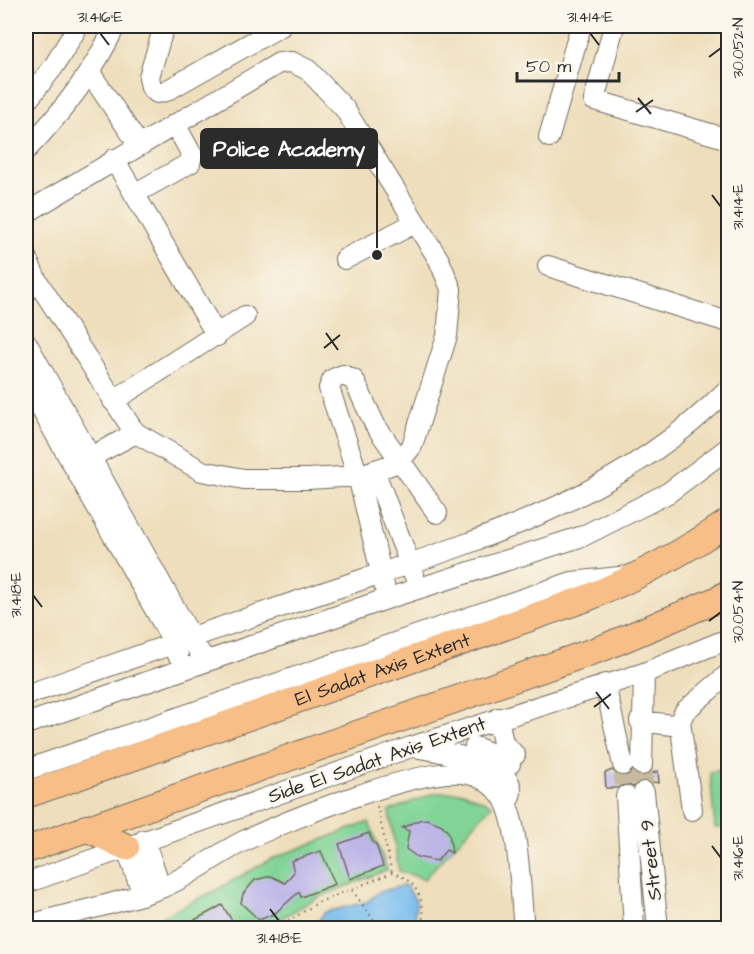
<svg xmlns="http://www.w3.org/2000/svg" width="754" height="954" font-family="'Architects Daughter',sans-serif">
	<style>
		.green { fill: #82d496; stroke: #568060; stroke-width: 1.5 }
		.water { fill: #77bced; stroke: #51748c; stroke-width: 1.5 }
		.building { fill: #bdb6e7 }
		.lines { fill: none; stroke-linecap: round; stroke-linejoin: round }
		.minor-tunnel { stroke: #c7ba9f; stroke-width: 20; stroke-dasharray: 20 10; stroke-linecap: butt }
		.minor-casing { stroke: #6f6a5e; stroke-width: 22 }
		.major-casing { stroke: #6f6a5e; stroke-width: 28 }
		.highway-casing { stroke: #6f6a5e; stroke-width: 33 }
		.path { stroke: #6f6a5e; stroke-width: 2; stroke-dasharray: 1.5 4.5; stroke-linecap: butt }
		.minor { stroke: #fff; stroke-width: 20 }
		.major { stroke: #f7be87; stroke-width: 26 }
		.highway { stroke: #f7be87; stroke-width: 30 }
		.ticks { fill: none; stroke: #2b2b2b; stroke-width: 2 }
		.labels { text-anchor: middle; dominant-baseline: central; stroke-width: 4.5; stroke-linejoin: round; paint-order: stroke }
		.street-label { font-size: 20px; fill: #2b2b2b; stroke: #fbf7ec }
		.leader { fill: none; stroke: #2b2b2b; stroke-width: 2 }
		.callout-dot { fill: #2b2b2b; stroke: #fbf7ec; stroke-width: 2 }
		.callout { fill: #2b2b2b; stroke: #2b2b2b; stroke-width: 2 }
		.callout-label { font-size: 21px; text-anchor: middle; font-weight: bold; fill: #fff }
		.neatline { fill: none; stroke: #2b2b2b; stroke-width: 2 }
		.ticks-label { font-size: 15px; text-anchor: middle; fill: #2b2b2b }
	</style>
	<rect width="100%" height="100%" fill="#fbf7ec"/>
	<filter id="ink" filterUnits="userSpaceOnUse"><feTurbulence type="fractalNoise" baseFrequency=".0167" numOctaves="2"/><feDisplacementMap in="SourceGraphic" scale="12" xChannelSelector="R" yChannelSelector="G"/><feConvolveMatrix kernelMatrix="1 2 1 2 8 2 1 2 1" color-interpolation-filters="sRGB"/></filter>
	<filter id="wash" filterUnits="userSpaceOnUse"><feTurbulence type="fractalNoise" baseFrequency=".008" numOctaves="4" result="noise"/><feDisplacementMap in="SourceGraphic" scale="24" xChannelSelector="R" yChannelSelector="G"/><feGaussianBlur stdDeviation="1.35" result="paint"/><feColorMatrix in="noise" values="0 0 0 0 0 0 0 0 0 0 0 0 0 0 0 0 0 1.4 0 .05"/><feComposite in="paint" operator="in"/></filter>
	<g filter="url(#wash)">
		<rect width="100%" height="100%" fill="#eedebc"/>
		<!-- green -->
		<path class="green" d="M728 770V827L715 828 710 772Z
			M463 792 492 805 424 879 399 871 389 811 435 793Z
			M369 822 387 870 319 897 263 928H139L220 888 271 859Z"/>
		<!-- water -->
		<path class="water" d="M405 885 416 901 414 928H313L325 912 367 902 379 892Z"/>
		<g id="blocks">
			<!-- building -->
			<path class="building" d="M612 770 619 776 625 777 632 772 642 777 658 771 659 783 643 780 633 787 626 784 617 788H606L605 773Z
				M427 819 442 825 449 833 452 853 446 850 437 861 417 857 406 849 409 831 402 828 419 820Z
				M369 833 373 843 376 844 383 866 350 879 339 844Z
				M321 851 335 884 301 897 299 892 274 914 259 920 241 903 243 894 255 880 271 876 285 883 294 872 291 861Z
				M222 905 237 928H179L208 913Z"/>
		</g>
	</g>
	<g filter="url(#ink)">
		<use href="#blocks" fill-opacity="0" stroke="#6f6a5e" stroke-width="1.5"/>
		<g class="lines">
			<!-- minor-tunnel -->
			<path class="minor-tunnel" d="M623 765 626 796
				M642 765 644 792"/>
			<defs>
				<path id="minor" d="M164 26 149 77 151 87 157 93 166 91 281 26
					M614 26 594 100 728 139
					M90 73 139 145
					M26 102 54 66 78 26
					M549 137 581 26
					M26 150C62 113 93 73 115 26
					M114 159 217 336
					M134 194 190 163 192 155 175 124
					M26 213 279 63 292 62 308 70 344 108 439 260 451 289 447 336 412 446 399 462 358 476 308 479H244L202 471 136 433 131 427 36 279 26 257
					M345 259 415 223
					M548 266 728 322
					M26 342 200 653 207 660
					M26 382 174 643 178 655
					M113 401 245 316
					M89 458 136 433
					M374 470 414 575
					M384 585 358 476 329 388 333 379 343 375 354 380 375 425 437 513
					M605 684 623 765
					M26 695C124 661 223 626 322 593 470 543 615 503 728 389
					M498 718 503 743 515 755
					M640 721 680 726
					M26 724 389 598 583 536 668 493 728 448
					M414 747C433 750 532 764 507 802
					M475 747 498 756 510 764
					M642 765 644 673
					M26 770 572 582 629 576
					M644 792 658 928
					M626 796 634 928
					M692 810 680 721 685 711 727 675
					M144 840 161 888
					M126 847 143 895
					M26 883 411 747 644 673 728 639
					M26 926C70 912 117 905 161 888 189 877 213 857 240 843 282 822 425 764 468 774 479 776 491 784 499 792 520 815 520 896 524 928"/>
				<g id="major">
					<path id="s1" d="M26 795 587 598C638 577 683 553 728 522"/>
					<path d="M86 828 126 847"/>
					<path d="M26 850 605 647 728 595"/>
				</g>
				<path id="highway" d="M726 597 728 596"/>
			</defs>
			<!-- minor casing -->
			<use href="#minor" class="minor-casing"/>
			<!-- major casing -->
			<use href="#major" class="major-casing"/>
			<!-- highway casing -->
			<use href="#highway" class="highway-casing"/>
			<!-- path -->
			<path class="path" d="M377 806 392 873
				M352 890 375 922
				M278 928 319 902 392 873C420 880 425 904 422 928
				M364 928 367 924 375 922 384 928"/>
			<!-- minor -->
			<use href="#minor" class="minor"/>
			<!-- major -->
			<use href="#major" class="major"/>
			<!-- highway -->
			<use href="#highway" class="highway"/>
		</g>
	</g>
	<!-- ticks -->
	<path class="ticks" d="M100 33 109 45M590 33 599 45M709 57 721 48M638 98 651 114M636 112 653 100M712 195 721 207M326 333 338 350M324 348 340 335M33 595 42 607M709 621 721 612M596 692 609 709M594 707 611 694M712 846 721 858M270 909 279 921"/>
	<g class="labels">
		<!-- street labels -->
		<g class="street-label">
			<text stroke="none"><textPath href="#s1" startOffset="378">El Sadat Axis Extent</textPath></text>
			<text transform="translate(377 760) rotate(-19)">Side El Sadat Axis Extent</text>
			<text transform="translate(651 860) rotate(-96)">Street 9</text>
		</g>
	</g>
	<!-- callouts -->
	<path class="leader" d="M377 255L377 148"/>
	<circle class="callout-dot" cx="377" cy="255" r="6"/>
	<rect class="callout" x="201" y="129" width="176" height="39" rx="6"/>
	<g class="callout-label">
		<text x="289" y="156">Police Academy</text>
	</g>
	<!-- margin -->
	<rect width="754" height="954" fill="none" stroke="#fbf7ec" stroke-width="66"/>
	<!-- scale -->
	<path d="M517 72v9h102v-9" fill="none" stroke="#2b2b2b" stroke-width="3"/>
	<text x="526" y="72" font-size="18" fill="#2b2b2b" stroke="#fbf7ec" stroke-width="4.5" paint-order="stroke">50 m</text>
	<rect x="33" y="33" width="688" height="888" class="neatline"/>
	<g class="ticks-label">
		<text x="100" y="22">31.416°E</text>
		<text x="590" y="22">31.414°E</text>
		<text transform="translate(738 48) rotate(-90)" y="5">30.052°N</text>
		<text transform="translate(738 207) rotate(-90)" y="5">31.414°E</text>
		<text transform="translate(16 595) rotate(-90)" y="5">31.418°E</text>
		<text transform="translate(738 612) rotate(-90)" y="5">30.054°N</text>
		<text transform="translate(738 858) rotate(-90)" y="5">31.416°E</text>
		<text x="279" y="943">31.418°E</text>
	</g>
</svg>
